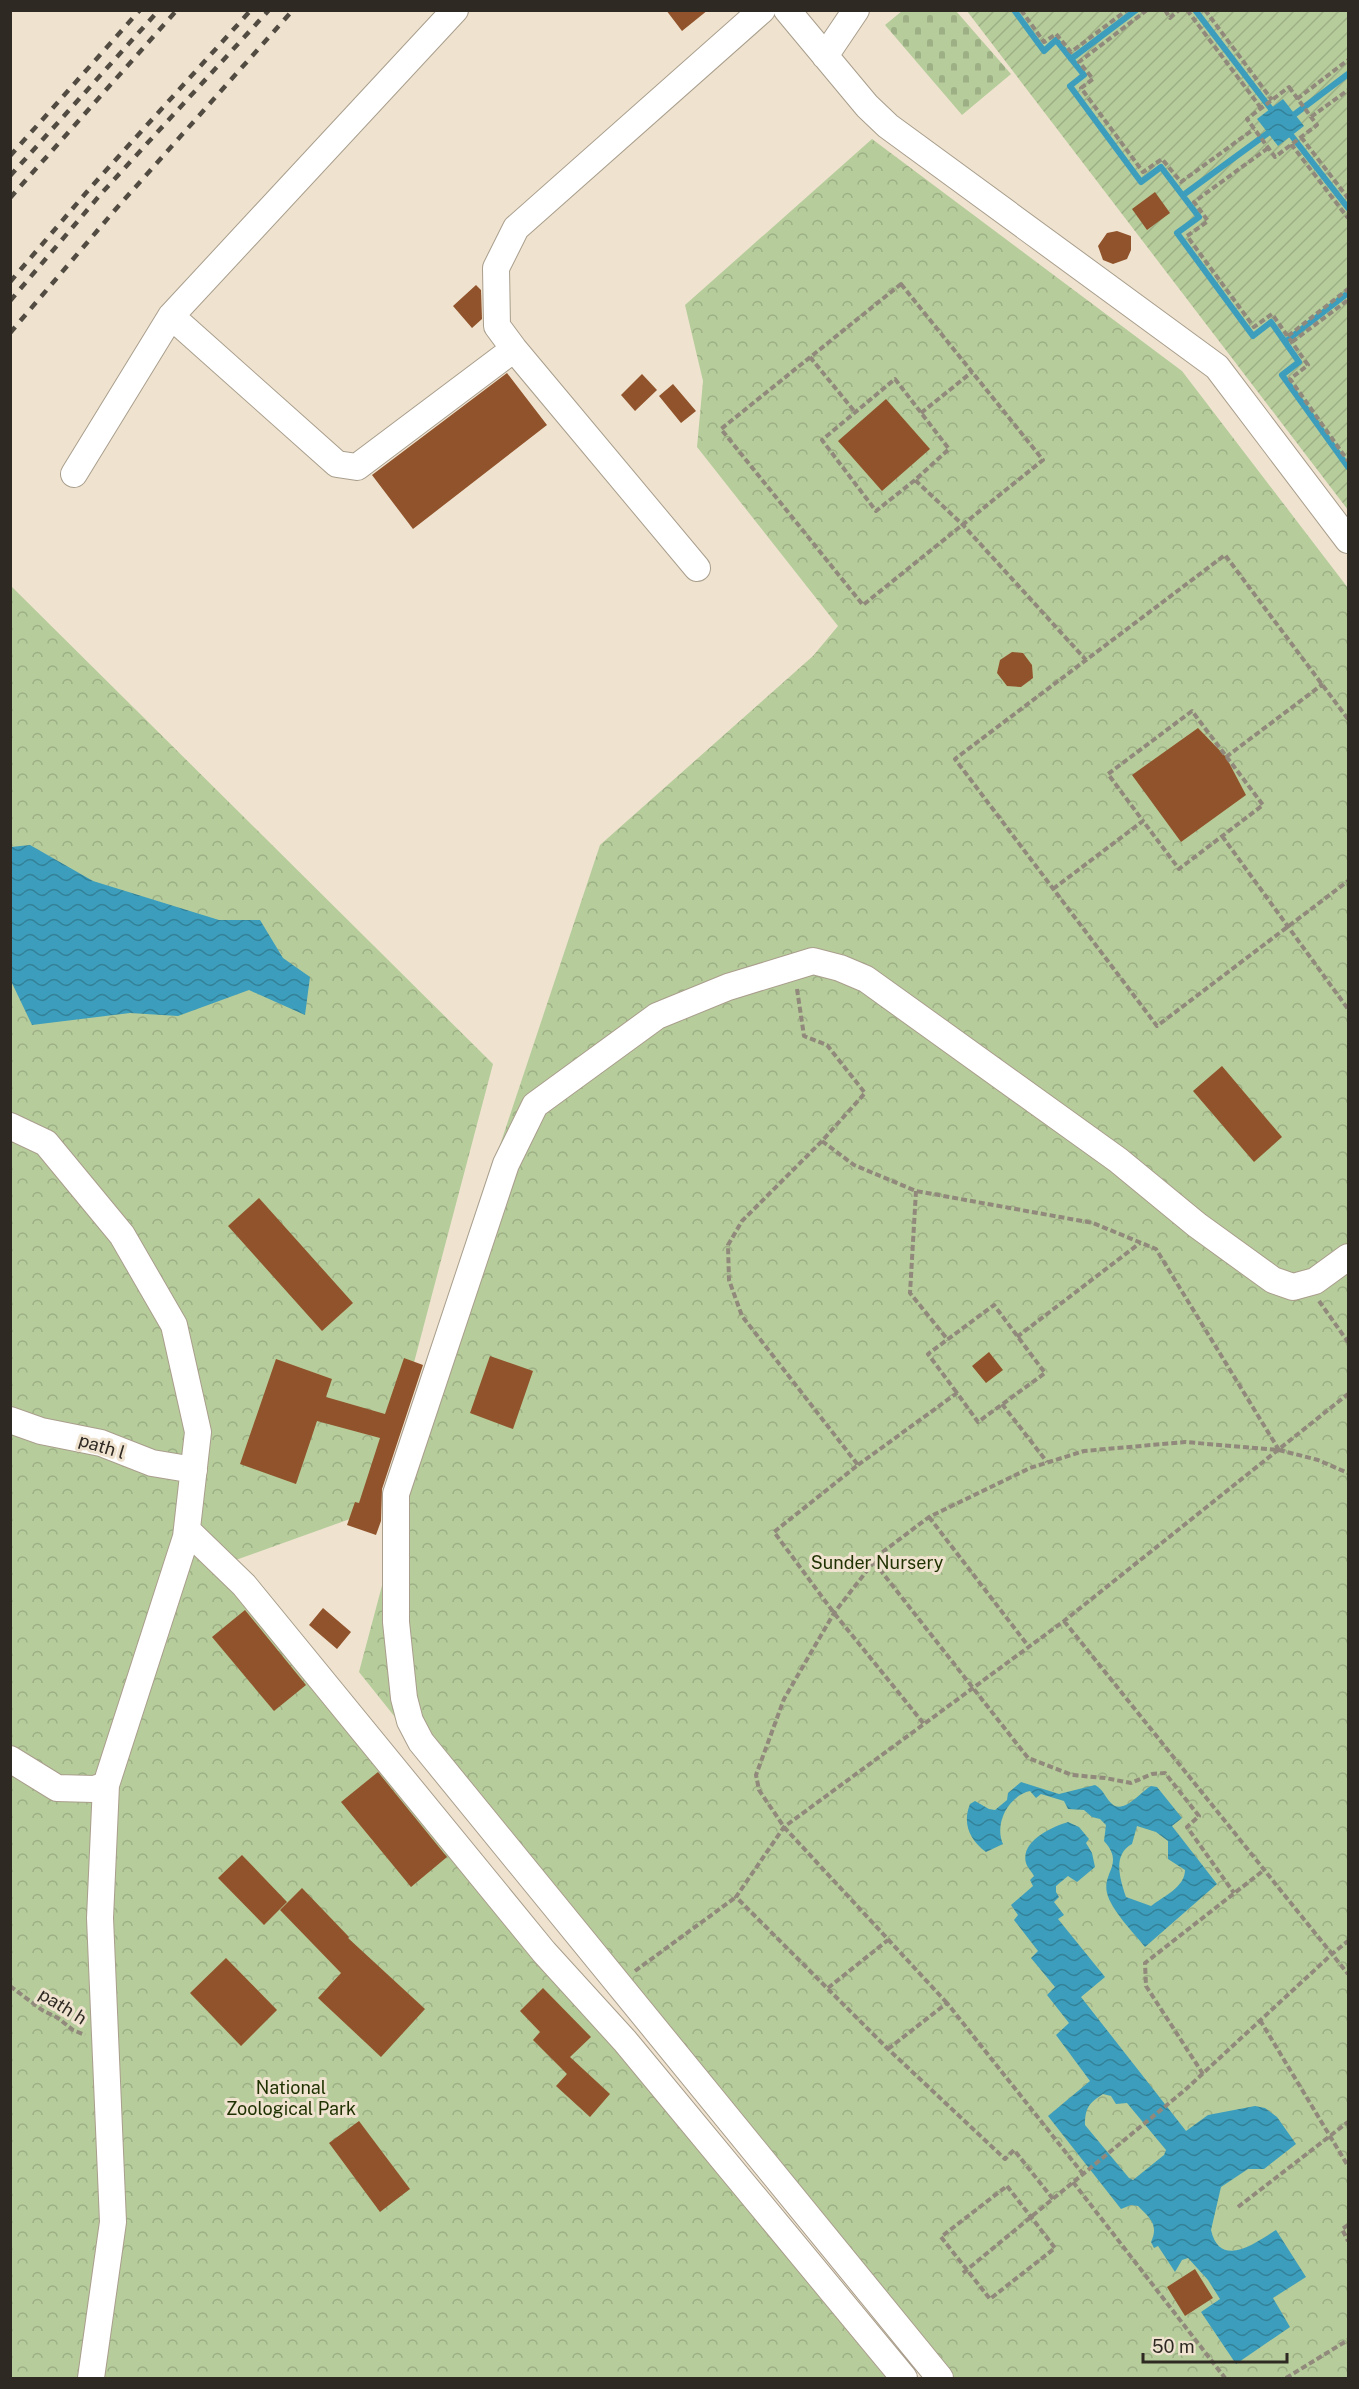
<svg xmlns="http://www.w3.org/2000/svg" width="1359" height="2389" font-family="'Public Sans',sans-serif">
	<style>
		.cemetery { fill: url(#cemetery-stones) }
		.park { fill: url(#park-crowns) }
		.garden { fill: url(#garden-furrows) }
		.water { fill: url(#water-waves); fill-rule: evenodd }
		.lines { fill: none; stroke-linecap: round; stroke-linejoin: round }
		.stream { stroke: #3c9ebc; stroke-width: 6 }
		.building { fill: #91532b }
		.minor-casing { stroke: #a99e8c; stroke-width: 28 }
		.path { stroke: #91897b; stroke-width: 4; stroke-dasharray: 6 3; stroke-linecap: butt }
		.minor { stroke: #fff; stroke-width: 26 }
		.rail { stroke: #514b42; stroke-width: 4.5; stroke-dasharray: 8 8; stroke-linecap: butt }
		.labels { text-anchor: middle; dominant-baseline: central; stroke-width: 6; stroke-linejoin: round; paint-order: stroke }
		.street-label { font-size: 18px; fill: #2e2922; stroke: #efe3d0 }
		.park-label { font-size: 18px; fill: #1f3100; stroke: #efe3d0 }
	</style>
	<defs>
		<pattern id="cemetery-stones" width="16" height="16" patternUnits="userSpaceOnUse" patternTransform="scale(1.5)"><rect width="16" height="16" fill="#b6cc9b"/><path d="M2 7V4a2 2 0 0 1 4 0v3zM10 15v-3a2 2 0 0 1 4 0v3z" fill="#9daf85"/></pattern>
		<pattern id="park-crowns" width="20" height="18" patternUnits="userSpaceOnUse" patternTransform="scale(1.5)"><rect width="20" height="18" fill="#b6cc9b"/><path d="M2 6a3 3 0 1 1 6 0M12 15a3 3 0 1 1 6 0" fill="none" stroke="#9daf85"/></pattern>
		<pattern id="garden-furrows" width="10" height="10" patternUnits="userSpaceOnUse" patternTransform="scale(1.5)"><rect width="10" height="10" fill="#b6cc9b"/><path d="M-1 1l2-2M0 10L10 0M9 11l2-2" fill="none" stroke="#9daf85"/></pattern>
		<pattern id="water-waves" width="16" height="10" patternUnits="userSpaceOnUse" patternTransform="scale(1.5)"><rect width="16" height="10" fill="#3c9ebc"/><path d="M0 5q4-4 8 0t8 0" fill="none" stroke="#338198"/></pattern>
	</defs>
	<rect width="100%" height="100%" fill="#efe3d0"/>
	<!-- cemetery -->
	<path class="cemetery" d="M902 11H956L1011 74 962 115 885 25Z"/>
	<!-- park -->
	<path class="park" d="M872 139 1182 371 1348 588V2378H923L359 1672 497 1154 600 845 813 656 838 626 697 447 703 381 685 305Z
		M10 585 493 1064 375 1510 219 1566 886 2378H11Z"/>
	<!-- garden -->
	<path class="garden" d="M967 11H1348V510Z"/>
	<!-- water -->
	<path class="water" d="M1283 99 1304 126 1278 146 1257 119Z
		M30 845 93 881 219 920H260L283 958 310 977 305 1015 249 990 178 1016 130 1013 32 1025 11 981V847Z
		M1021 1782 1059 1794 1095 1785C1103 1789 1105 1797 1111 1803 1123 1816 1140 1792 1151 1786L1157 1787 1182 1818 1172 1826 1217 1884 1145 1947C1134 1933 1111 1910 1107 1893 1102 1872 1125 1864 1104 1841L1106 1825 1100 1819 1092 1817 1084 1810 1068 1809 1064 1801 1041 1794 1036 1798 1030 1791C1008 1796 994 1824 1003 1844L986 1852C970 1840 962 1824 970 1804L975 1801 989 1809 995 1810 1007 1800 1008 1793ZM1137 1826 1156 1832 1168 1841V1859L1185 1870C1185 1887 1164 1896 1151 1906L1126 1897C1120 1879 1112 1855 1132 1844Z
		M1068 1822 1079 1827 1089 1839 1086 1843 1092 1853 1095 1867 1077 1882 1068 1876 1056 1886V1892L1059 1897 1054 1902 1064 1915 1058 1919 1105 1977 1081 1997 1186 2131 1208 2115 1255 2106 1265 2108 1277 2117 1296 2144 1264 2169H1248L1221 2187 1211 2230C1220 2270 1257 2242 1276 2230L1306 2277 1273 2298 1290 2327 1236 2364 1201 2312 1220 2299 1208 2280 1188 2258 1182 2260 1175 2272 1158 2246 1154 2248 1151 2242C1159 2225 1150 2218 1138 2206L1131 2205 1121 2209 1048 2116 1090 2081 1056 2035 1069 2023 1047 1995 1055 1987 1031 1958 1038 1951 1014 1920 1018 1915 1011 1905 1033 1886 1030 1880 1034 1876C1032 1872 1027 1867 1026 1863 1020 1841 1052 1827 1068 1822ZM1103 2094 1111 2096 1116 2104 1127 2103 1166 2150 1164 2155 1133 2180 1129 2178 1085 2125C1085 2108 1089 2103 1103 2094Z"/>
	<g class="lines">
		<!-- stream -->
		<path class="stream" d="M1014 10 1044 51 1056 40 1084 75 1070 86 1141 182 1161 167 1199 217 1177 233 1253 336 1271 322 1299 362 1282 375 1348 467
			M1195 10 1271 109
			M1071 59 1136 10
			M1295 114 1348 74
			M1291 135 1348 208
			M1186 193 1268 133
			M1285 342 1348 293"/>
	</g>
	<!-- building -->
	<path class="building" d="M666 10H708L682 31Z
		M1155 192 1170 213 1147 230 1132 209Z
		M1117 231 1131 236V250L1127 259 1113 264 1103 260 1098 246 1107 233Z
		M476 285 481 290 482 319 472 328 453 306Z
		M507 373 547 425 413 529 372 475Z
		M642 374 657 390 635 411 621 395Z
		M673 384 696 411 681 423 659 396Z
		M886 399 930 449 882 491 838 441Z
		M1012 652 1023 653 1032 665 1033 678 1021 687 1007 686 997 673 1000 660Z
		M1198 728 1226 757 1246 795 1181 842 1132 775Z
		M1222 1066 1282 1137 1254 1162 1193 1091Z
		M259 1198 353 1303 322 1331 228 1226Z
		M989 1352 1003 1370 986 1383 972 1366Z
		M490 1356 533 1371 513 1429 470 1413Z
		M404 1358 423 1365 382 1489 381 1521 376 1535 347 1525 355 1502 359 1503 380 1438 317 1421 296 1484 240 1464 276 1359 332 1379 326 1397 385 1414Z
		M323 1608 351 1632 337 1649 309 1625Z
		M245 1610 306 1685 274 1711 212 1637Z
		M378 1772 447 1857 411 1887 341 1802Z
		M242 1855 287 1902 264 1925 218 1878Z
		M302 1888 349 1937 348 1938 425 2009 381 2057 318 1998 341 1973 280 1910Z
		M226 1958 277 2010 241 2046 190 1993Z
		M543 1988 591 2037 570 2057 610 2094 590 2117 556 2086 567 2074 533 2040 540 2032 520 2011Z
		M359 2121 410 2189 380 2212 329 2143Z
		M1195 2269 1213 2298 1185 2316 1167 2287Z"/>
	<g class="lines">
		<defs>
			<path id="minor" d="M787 10 867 106 888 126 1217 367 1348 540
				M825 56 856 10
				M171 316 337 464 357 467 514 349
				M74 474 171 316 455 10
				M697 568 514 349 497 326 496 268 516 228 762 10
				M10 1126 46 1143 122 1235 174 1325 198 1432 186 1537 106 1785 100 1918 113 2222 91 2378
				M10 1420 41 1431 101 1443 152 1463 194 1470
				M187 1530 244 1585 544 1952 625 2041 904 2378
				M10 1759 57 1788 94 1789 106 1785
				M940 2378 421 1742 410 1721 404 1698 396 1622V1494L506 1164 535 1105 657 1016 728 987 813 961 840 968 866 979 1118 1160 1197 1225 1273 1280 1293 1287 1315 1281 1348 1257"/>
		</defs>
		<!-- minor casing -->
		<use href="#minor" class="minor-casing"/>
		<!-- path -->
		<path class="path" d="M1021 10 1044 42 1056 34 1071 52 1127 10
			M1147 10 1079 62 1093 79 1081 88 1143 172 1162 159 1181 182 1254 129
			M1165 10 1170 18 1179 10
			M1187 10 1261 108
			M1205 10 1272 100
			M1289 87 1317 125 1275 157 1247 119Z
			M1297 99 1348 60
			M1311 117 1348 90
			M1301 137 1348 198
			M1291 144 1348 218
			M1268 148 1194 202 1208 221 1187 236 1254 327 1272 314 1308 365 1290 379 1348 461
			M901 284 1043 460 863 605 721 429Z
			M1288 336 1348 289
			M1292 342 1348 300
			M810 357 855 412
			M921 413 972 372
			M915 480 876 511 822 440 895 379 949 449 915 480 963 525 1086 660
			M1348 719 1225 555 955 759 1157 1026 1348 881
			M1226 757 1323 684
			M1222 836 1348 1009
			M1053 889 1143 821 1179 869 1263 805 1192 711 1108 774 1143 821
			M797 989 804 1036 827 1045 865 1093 822 1141 742 1221 728 1245 729 1280 742 1316 858 1465 774 1532 834 1613 924 1724
			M822 1141 854 1165 916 1191 1093 1223 1156 1249 1279 1450
			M916 1191 910 1293 948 1340
			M1319 1301 1348 1342
			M1017 1337 1140 1243
			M1002 1404 1047 1462
			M858 1465 957 1393 978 1422 1045 1373 994 1305 928 1354 957 1393
			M929 1517 1029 1647
			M874 1562 1028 1758 1072 1775 1105 1778 1131 1783 1152 1774 1165 1773 1199 1816 1187 1827 1234 1893
			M1064 1621 1348 1974
			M635 1971 736 1897
			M10 1986 42 2010 58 2018 73 2030 85 2035
			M828 1988 888 1940
			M947 2003 784 1827 759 1790 756 1775 784 1699 834 1613 880 1554 929 1517 1030 1468 1084 1451 1185 1442 1279 1450 1318 1460 1348 1473
			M1260 2020 1348 2166
			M888 2049 947 2003 1083 2174
			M1203 2074 1146 1986 1145 1963 1264 1870
			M1073 2182 1225 2378
			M1007 2186 1055 2248 990 2299 941 2237Z
			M1053 2199 1014 2150 1005 2159 888 2049 736 1897 784 1827 1064 1621 1348 1394
			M1238 2207 1348 2122
			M1348 2225 1342 2229 1348 2241
			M963 2273 1185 2090 1332 1954 1348 1941
			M1286 2378 1348 2340"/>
		<!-- minor -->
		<use href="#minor" class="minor"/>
		<!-- rail -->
		<path class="rail" d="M10 156 140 10
			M10 176 159 10
			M10 198 177 10
			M10 282 91 187 251 10
			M10 301 100 195 269 10
			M10 333 115 210 293 10"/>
	</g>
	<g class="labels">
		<!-- street labels -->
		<g class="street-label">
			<text transform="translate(102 1446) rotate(17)">path l</text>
			<text transform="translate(63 2006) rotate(32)">path h</text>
		</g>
		<!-- park labels -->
		<g class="park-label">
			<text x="877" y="1562">Sunder Nursery</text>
			<text x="291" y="2087">National<tspan x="291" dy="21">Zoological Park</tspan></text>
		</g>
	</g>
	<!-- border -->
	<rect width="1359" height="2389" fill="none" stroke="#2e2922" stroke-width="24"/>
	<!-- scale -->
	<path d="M1143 2353v9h144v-9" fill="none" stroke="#2e2922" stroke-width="3"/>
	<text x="1152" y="2353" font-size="18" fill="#2e2922" stroke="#efe3d0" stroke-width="4.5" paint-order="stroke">50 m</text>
</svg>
